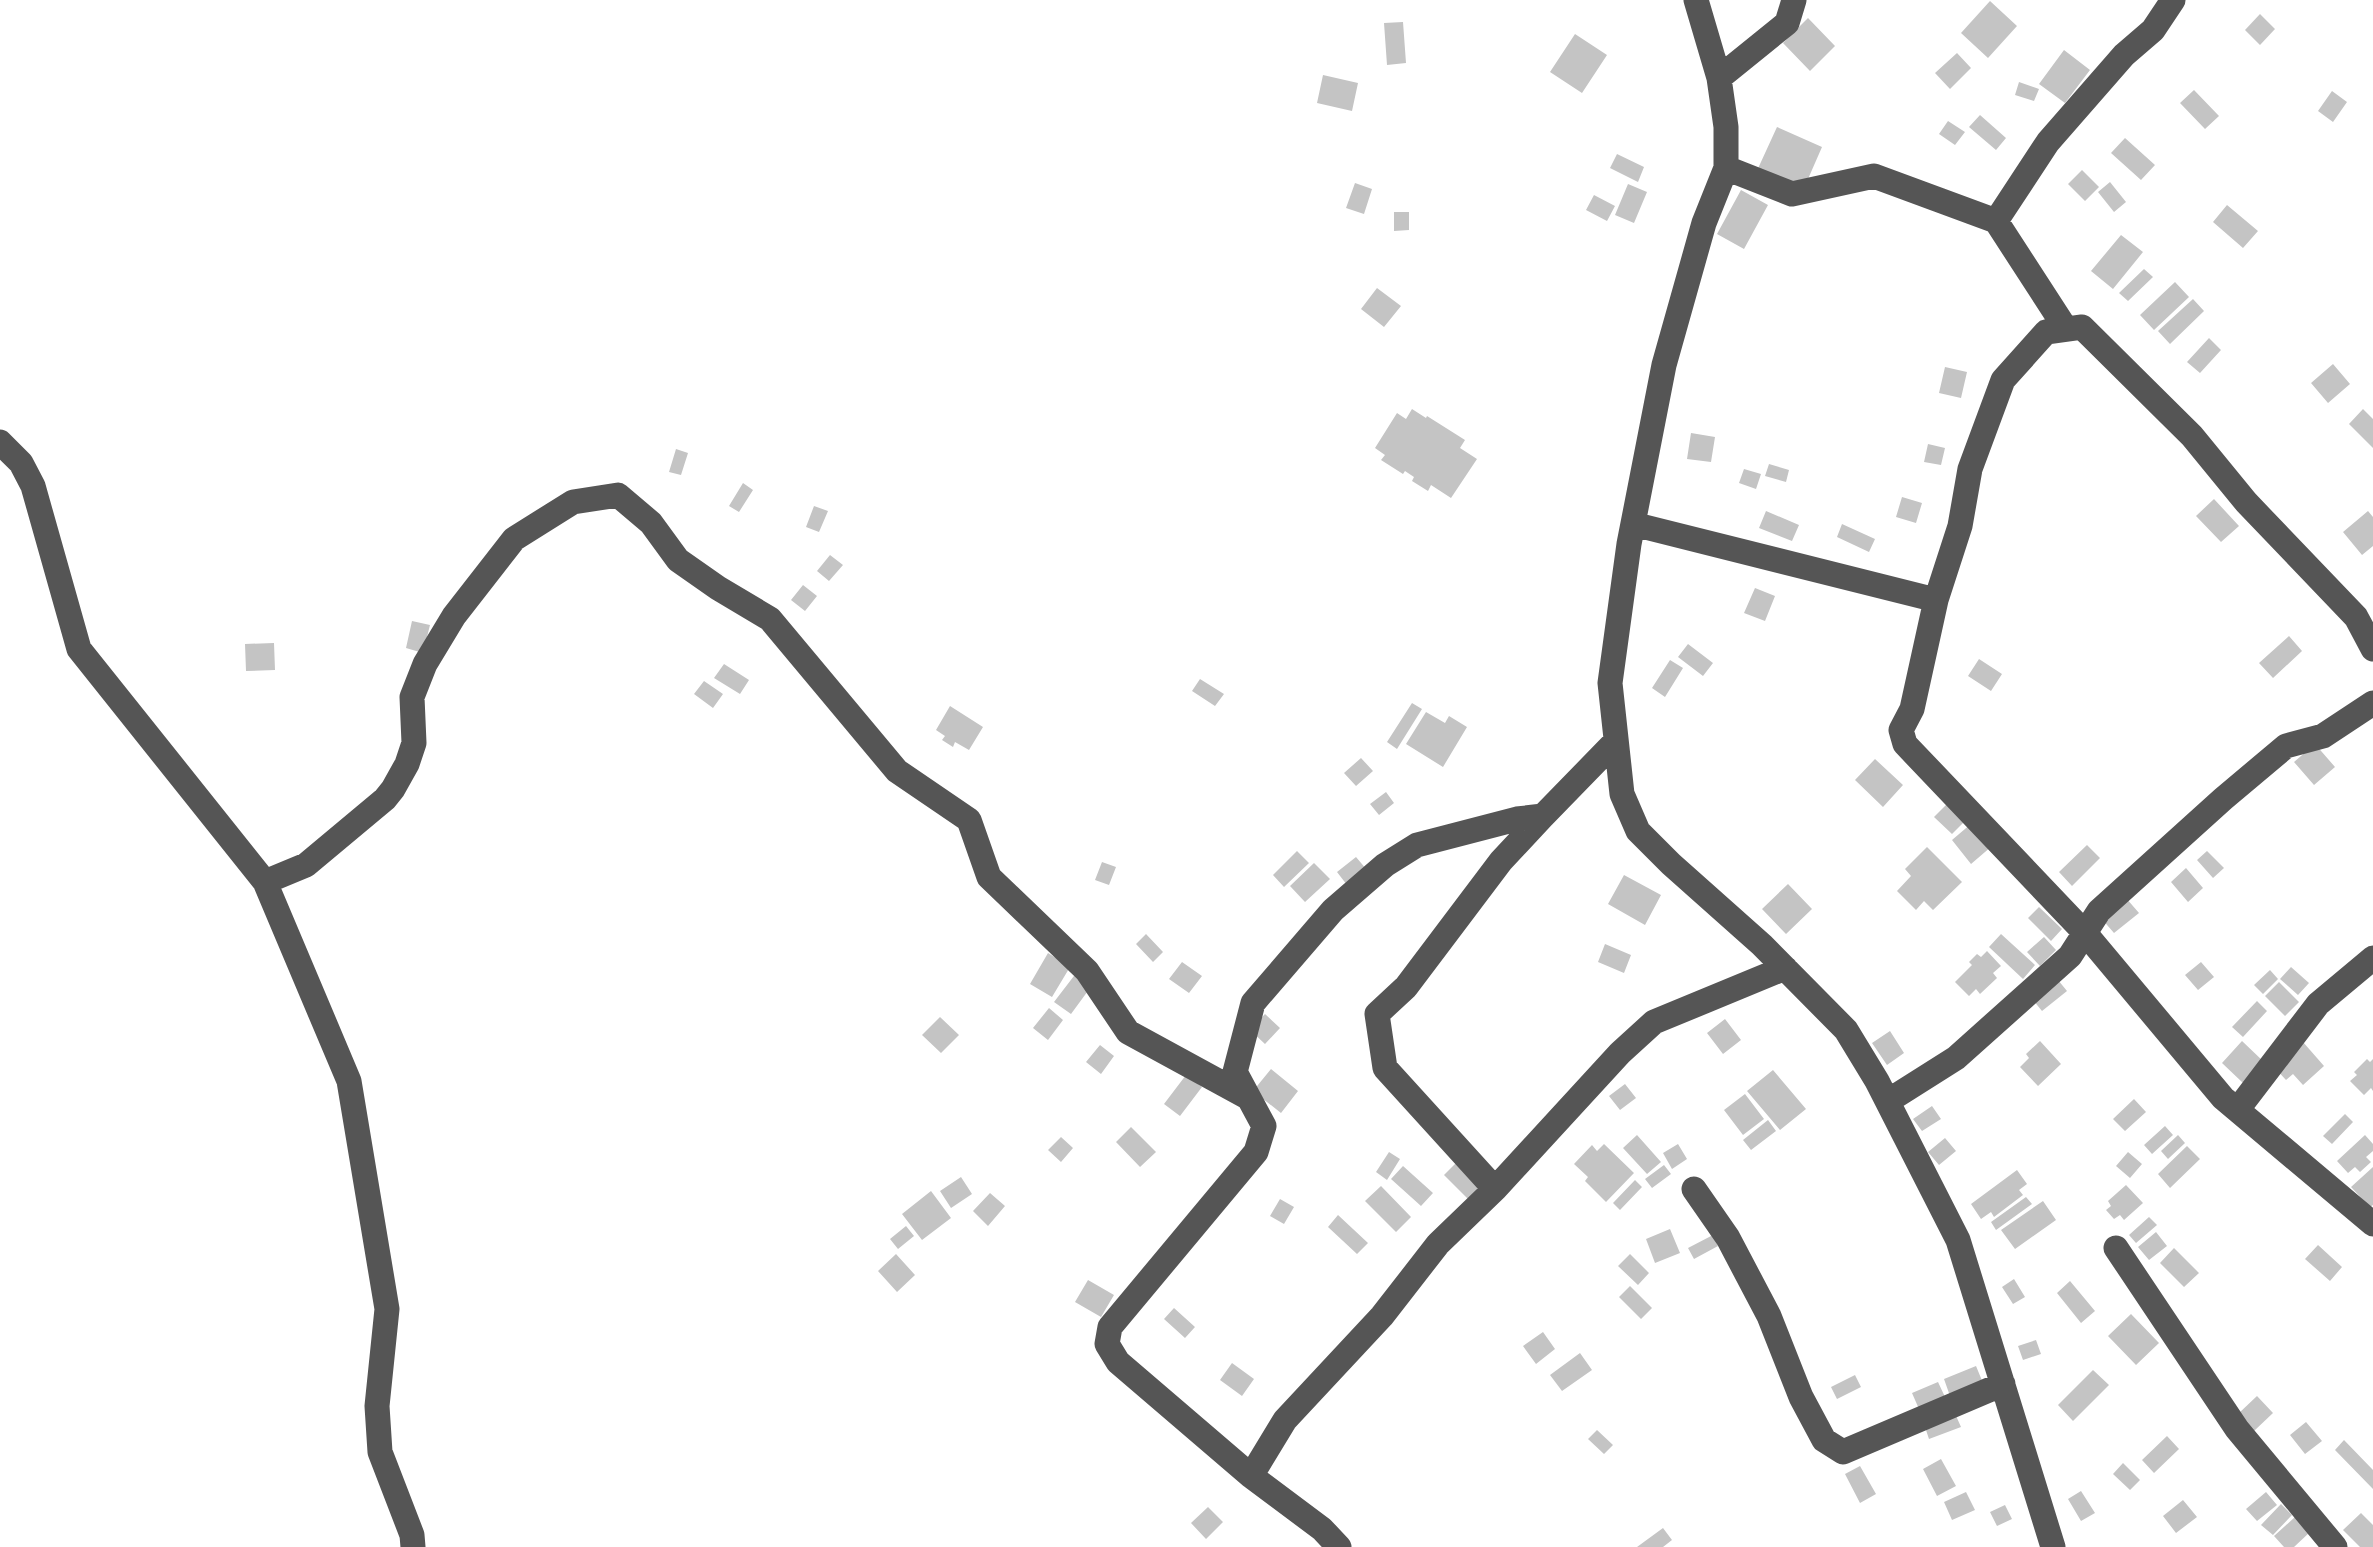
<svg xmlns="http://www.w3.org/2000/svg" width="2373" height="1547" font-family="'Asap Condensed',sans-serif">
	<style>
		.building { fill: #c4c4c4 }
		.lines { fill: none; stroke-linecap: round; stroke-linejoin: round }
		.minor { stroke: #555; stroke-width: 25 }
	</style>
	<rect width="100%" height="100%" fill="#fff"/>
	<!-- building -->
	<path class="building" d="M1990 1 2017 26 1988 58 1961 33Z
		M2260 14 2275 29 2260 45 2245 30Z
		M1808 18 1835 46 1810 71 1783 43Z
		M1403 22 1406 63 1387 65 1384 23Z
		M1575 34 1607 55 1582 93 1550 72Z
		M2064 50 2090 70 2065 103 2039 84Z
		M1957 53 1971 68 1950 89 1935 73Z
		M1323 75 1358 83 1352 111 1317 103Z
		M2019 82 2039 89 2034 101 2015 95Z
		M2194 90 2219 116 2205 129 2180 103Z
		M2332 91 2347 102 2333 122 2318 111Z
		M1980 115 2006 138 1996 150 1969 127Z
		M1948 121 1965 132 1955 145 1939 134Z
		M1777 127 1822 147 1801 195 1755 175Z
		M2125 138 2155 165 2141 180 2111 153Z
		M1617 154 1644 167 1638 182 1610 168Z
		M2082 170 2099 187 2085 201 2068 184Z
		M2110 182 2126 202 2114 212 2098 192Z
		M1355 183 1372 189 1364 214 1346 208Z
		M1628 184 1647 192 1634 223 1615 215Z
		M1741 190 1768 205 1744 249 1717 234Z
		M1594 195 1615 206 1607 221 1586 210Z
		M2227 205 2258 231 2243 248 2213 222Z
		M1394 212H1409V230L1394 231Z
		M2121 235 2143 252 2113 289 2091 271Z
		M2144 269 2153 277 2128 301 2119 293Z
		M2175 282 2189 297 2154 330 2140 315Z
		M1377 288 1401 306 1384 327 1361 309Z
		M2193 299 2204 311 2170 344 2158 331Z
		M2209 338 2221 350 2200 373 2187 362Z
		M2333 364 2350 384 2328 403 2311 383Z
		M1945 367 1967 372 1961 398 1939 393Z
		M1412 409 1426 418 1427 416 1465 440 1460 448 1477 459 1451 498 1431 485 1428 491 1412 481 1414 477 1405 471 1403 474 1381 460 1385 455 1375 448 1397 413 1406 419Z
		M2363 409 2373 419V448L2349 424Z
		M1691 433 1715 437 1711 462 1687 459Z
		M1928 444 1945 448 1941 465 1924 462Z
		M676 449 688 453 681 475 669 472Z
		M1769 464 1789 470 1786 482 1765 476Z
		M1744 469 1761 474 1756 489 1739 483Z
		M743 483 753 490 739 512 729 506Z
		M1902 497 1922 503 1916 523 1896 517Z
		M2214 499 2239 526 2221 542 2196 516Z
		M814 506 828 511 819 532 806 527Z
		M1766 511 1799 525 1792 541 1759 528Z
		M2368 511 2373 517V546L2362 555 2343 532Z
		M1842 524 1875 539 1869 552 1837 537Z
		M830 555 843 565 829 581 817 571Z
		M803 585 817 596 805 611 791 600Z
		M1755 588 1775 596 1765 621 1744 613Z
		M412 621 430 625 423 653 406 648Z
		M2289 636 2302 651 2273 678 2259 663Z
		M274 643 275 670 246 671 245 644Z
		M1688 644 1713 663 1703 676 1678 657Z
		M1979 659 2002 674 1991 691 1968 676Z
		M1670 660 1683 668 1665 697 1652 688Z
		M724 664 749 680 740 694 714 678Z
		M1200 679 1224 694 1215 706 1192 691Z
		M704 681 723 694 713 708 694 694Z
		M1412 703 1422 709 1397 749 1387 742Z
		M950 706 983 727 969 750 955 742 953 747 942 740 945 736 936 730Z
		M1426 712 1445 723 1449 716 1467 727 1443 767 1406 744Z
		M2315 744 2335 767 2314 785 2294 762Z
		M1361 758 1373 771 1356 786 1344 773Z
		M1875 759 1903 785 1883 807 1855 780Z
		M1386 792 1394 803 1379 815 1370 804Z
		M1950 801 1968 818 1952 834 1934 817Z
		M1972 823 1992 846 1971 864 1952 840Z
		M2087 845 2100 858 2072 886 2059 872Z
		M1927 847 1962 882 1933 910 1924 901 1916 910 1897 891 1911 876 1905 869Z
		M1297 851 1309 863 1284 887 1273 875Z
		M2207 851 2224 868 2213 878 2197 860Z
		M1356 857 1367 870 1347 885 1337 872Z
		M1102 862 1116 867 1109 885 1095 880Z
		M1314 863 1330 879 1305 902 1290 886Z
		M2186 868 2203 888 2188 902 2171 882Z
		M1624 875 1661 895 1645 925 1608 904Z
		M1788 884 1812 909 1786 934 1762 909Z
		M2126 898 2139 913 2114 933 2101 918Z
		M2039 907 2062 929 2051 941 2028 918Z
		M1146 934 1163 952 1153 962 1136 944Z
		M2001 934 2035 965 2023 979 1989 947Z
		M2044 937 2056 950 2040 966 2027 952Z
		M1605 944 1631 955 1624 973 1598 962Z
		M1987 951 2001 966 1993 973 1997 978 1980 994 1976 989 1969 996 1955 982 1972 965 1969 962 1977 954 1981 957Z
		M1048 953 1070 967 1052 997 1030 984Z
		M1182 962 1202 976 1189 993 1169 979Z
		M2201 962 2214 977 2198 990 2185 975Z
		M2291 967 2309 983 2298 995 2280 979Z
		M2270 970 2278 979 2263 994 2254 985Z
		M1077 972 1093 984 1071 1014 1054 1002Z
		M2058 980 2067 991 2042 1011 2033 1000Z
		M2279 982 2299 1002 2285 1016 2265 996Z
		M2257 1001 2267 1011 2243 1037 2232 1027Z
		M1049 1008 1063 1020 1048 1040 1033 1028Z
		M1265 1014 1280 1028 1265 1044 1250 1030Z
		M940 1017 959 1035 941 1053 922 1035Z
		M1725 1019 1741 1040 1723 1054 1707 1033Z
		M1890 1031 1904 1053 1887 1065 1872 1043Z
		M2296 1034 2324 1066 2303 1085 2293 1074 2286 1080 2274 1067Z
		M2040 1041 2061 1064 2038 1086 2020 1067 2029 1058 2026 1054Z
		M2242 1041 2264 1062 2243 1083 2222 1063Z
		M1100 1045 1114 1056 1101 1074 1086 1062Z
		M2367 1059 2370 1062 2373 1059V1091L2371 1088 2364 1095 2350 1081 2357 1075 2354 1072Z
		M1271 1069 1298 1091 1281 1113 1253 1091Z
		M1773 1070 1806 1109 1780 1130 1747 1091Z
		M1186 1075 1202 1087 1180 1116 1164 1104Z
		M1625 1084 1636 1098 1620 1110 1609 1096Z
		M1745 1094 1764 1119 1743 1135 1724 1110Z
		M2134 1099 2146 1112 2125 1131 2113 1119Z
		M1932 1106 1941 1119 1922 1131 1913 1119Z
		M2345 1114 2353 1122 2332 1144 2323 1136Z
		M1768 1120 1776 1131 1751 1150 1743 1140Z
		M2165 1126 2173 1135 2152 1154 2144 1145Z
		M1131 1127 1156 1152 1140 1167 1116 1142Z
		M1637 1135 1661 1162 1647 1174 1623 1148Z
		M2178 1135 2185 1143 2168 1159 2161 1151Z
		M2365 1135 2373 1144V1151L2366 1157 2371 1162 2360 1172 2355 1167 2348 1173 2337 1161Z
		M1061 1137 1073 1148 1061 1162 1048 1150Z
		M1945 1138 1956 1151 1939 1165 1928 1152Z
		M1604 1144 1634 1173 1606 1202 1585 1181 1588 1177 1574 1164 1592 1145 1597 1151Z
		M1678 1144 1687 1159 1672 1169 1663 1153Z
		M2187 1146 2200 1159 2170 1188 2158 1174Z
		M1389 1152 1400 1159 1387 1180 1376 1172Z
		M2128 1152 2142 1164 2130 1178 2116 1166Z
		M1462 1157 1488 1182 1470 1201 1444 1175Z
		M1664 1165 1671 1174 1652 1188 1645 1179Z
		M1403 1166 1433 1193 1421 1206 1391 1179Z
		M2373 1167V1205L2370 1207 2351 1187Z
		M2017 1170 2027 1184 2019 1190 2023 1195 1994 1217 1991 1212 1981 1219 1971 1204Z
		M961 1177 972 1194 951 1208 940 1191Z
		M1635 1180 1642 1187 1620 1210 1613 1203Z
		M2126 1185 2143 1203 2124 1220 2120 1215 2114 1219 2106 1210 2111 1206 2108 1201Z
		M1381 1186 1411 1217 1396 1232 1365 1201Z
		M931 1191 951 1218 922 1240 902 1214Z
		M990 1193 1005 1206 988 1226 973 1211Z
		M2026 1197 2032 1204 1996 1230 1991 1222Z
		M1280 1199 1294 1207 1284 1224 1270 1216Z
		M2043 1201 2056 1220 2015 1249 2001 1230Z
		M1338 1215 1368 1243 1357 1254 1328 1227Z
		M2149 1217 2157 1225 2136 1243 2129 1235Z
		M906 1226 914 1236 898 1249 890 1239Z
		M1670 1229 1680 1253 1655 1263 1646 1239Z
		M2156 1232 2167 1246 2149 1260 2138 1247Z
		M1713 1235 1718 1246 1694 1259 1688 1248Z
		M2318 1245 2342 1267 2330 1281 2305 1259Z
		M2174 1248 2199 1273 2184 1287 2160 1263Z
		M896 1254 915 1275 897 1292 878 1271Z
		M1630 1254 1649 1273 1638 1285 1618 1266Z
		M2014 1279 2025 1297 2013 1304 2002 1287Z
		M1088 1280 1114 1295 1101 1317 1075 1302Z
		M2070 1281 2095 1311 2081 1323 2057 1293Z
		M1630 1286 1652 1308 1641 1319 1619 1297Z
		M1174 1308 1195 1327 1185 1338 1164 1319Z
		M2131 1314 2159 1343 2136 1365 2108 1336Z
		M1543 1332 1555 1349 1536 1364 1523 1346Z
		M2036 1340 2041 1354 2023 1360 2018 1346Z
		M1580 1353 1592 1370 1562 1391 1550 1375Z
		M1232 1363 1254 1379 1242 1396 1220 1380Z
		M1976 1366 1983 1383 1950 1396 1944 1379Z
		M2093 1370 2109 1385 2073 1421 2058 1405Z
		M1855 1375 1861 1387 1837 1399 1831 1387Z
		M1938 1382 1945 1397 1919 1409 1912 1393Z
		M2257 1396 2273 1413 2254 1431 2238 1414Z
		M1953 1409 1961 1427 1929 1439 1923 1421Z
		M2306 1422 2322 1441 2305 1454 2290 1435Z
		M1597 1430 1613 1445 1604 1454 1588 1439Z
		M2167 1436 2179 1449 2154 1473 2142 1460Z
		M2344 1440 2373 1470V1489L2335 1450Z
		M1941 1459 1956 1486 1937 1496 1923 1469Z
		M2123 1463 2140 1480 2130 1490 2113 1474Z
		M1860 1466 1876 1494 1860 1503 1845 1474Z
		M2081 1491 2095 1513 2081 1521 2068 1499Z
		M1966 1492 1975 1510 1952 1520 1944 1502Z
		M2266 1492 2277 1505 2257 1521 2246 1509Z
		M2183 1500 2197 1517 2176 1533 2163 1516Z
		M2281 1504 2292 1515 2273 1535 2261 1525Z
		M2005 1505 2012 1519 1997 1526 1990 1512Z
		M1208 1507 1223 1522 1206 1539 1191 1523Z
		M2361 1513 2373 1525V1547H2360L2343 1530Z
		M2295 1517 2310 1532 2294 1547H2284L2274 1536Z
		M1663 1528 1672 1540 1663 1547H1637Z"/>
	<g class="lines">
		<!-- minor -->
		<path class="minor" d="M1696 0 1719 78 1726 127V168L1704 223 1664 365 1629 544 1610 683 1622 794 1638 831 1671 864 1762 945 1846 1030 1877 1081 1958 1240 2053 1547
			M1719 78 1787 23 1794 0
			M1726 168 1792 194 1874 176 1996 221 2066 329
			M1996 221 2048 142 2124 55 2153 30 2173 0
			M0 442 21 463 33 486 79 649 265 882 349 1081 387 1309 377 1406 380 1452 412 1535 413 1547
			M1633 524 1936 600
			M2373 649 2356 617 2246 502 2192 436 2082 327 2046 332 2003 380 1970 469 1960 526 1936 600 1912 709 1901 730 1905 744 2085 933 2223 1098 2373 1224
			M265 882 306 865 385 799 393 789 407 764 414 743 412 697 425 664 454 616 514 539 573 502 618 495 651 523 678 560 718 588 770 619 897 771 969 820 989 877 1087 971 1128 1032 1249 1098
			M1888 1101 1956 1058 2070 956 2099 911 2223 799 2286 746 2323 736 2373 703
			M2238 1109 2318 1004 2373 958
			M1495 1189 1385 1068 1377 1014 1406 987 1501 861 1543 816
			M1694 1189 1728 1238 1769 1316 1801 1397 1824 1440 1843 1452 2003 1384
			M2116 1248 2237 1429 2335 1547
			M1251 1476 1285 1420 1382 1316 1438 1244 1495 1189 1620 1053 1654 1022 1785 968
			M1339 1547 1322 1529 1251 1476 1118 1362 1107 1344 1110 1327 1256 1152 1264 1126 1235 1072 1253 1003 1333 910 1385 865 1417 845 1517 819 1543 816 1616 741"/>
	</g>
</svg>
